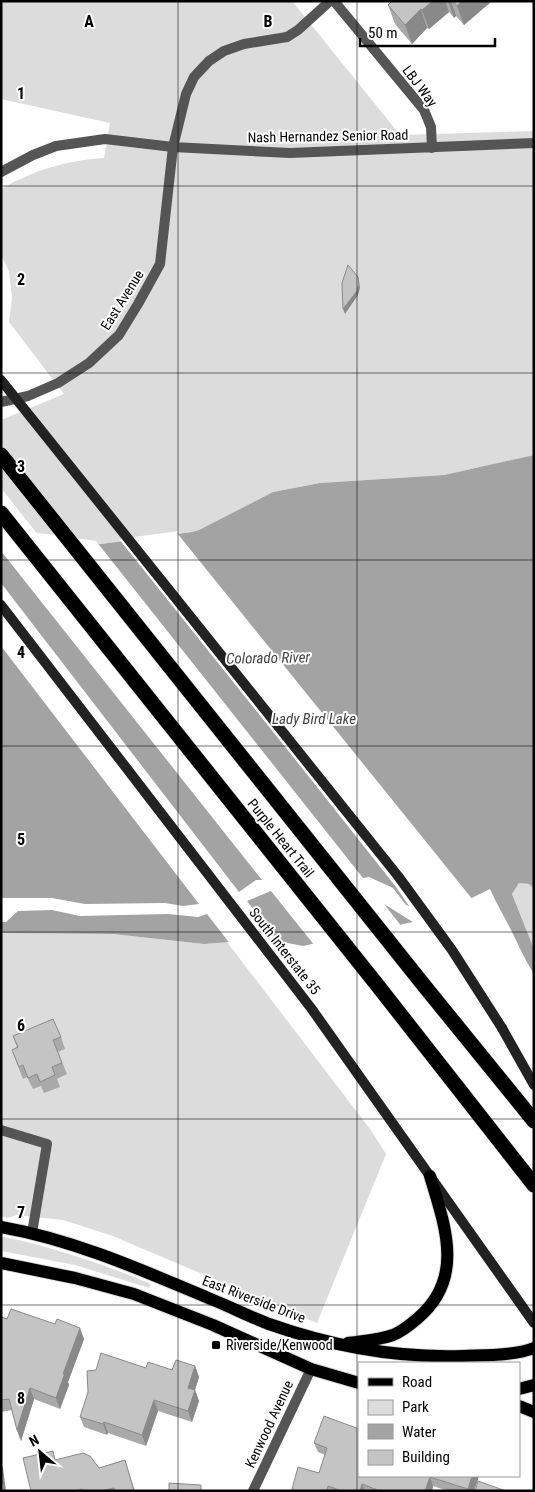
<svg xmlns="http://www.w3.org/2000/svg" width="535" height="1492" font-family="'Roboto Condensed',sans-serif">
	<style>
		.green { fill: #dcdcdc }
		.water { fill: #a3a3a3 }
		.pier { fill: #fff }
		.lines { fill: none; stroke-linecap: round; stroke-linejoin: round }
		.primary-casing { stroke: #dbdbdb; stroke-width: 14 }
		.motorway-casing { stroke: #dbdbdb; stroke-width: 16 }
		.minor { stroke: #555; stroke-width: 10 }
		.secondary { stroke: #222; stroke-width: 10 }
		.primary { stroke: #000; stroke-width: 12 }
		.motorway { stroke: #000; stroke-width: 15 }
		.secondary-bridge { stroke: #222; stroke-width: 10 }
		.wall { fill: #a9a9a9 }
		.shaded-wall { fill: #898989 }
		.building { fill: #c4c4c4; stroke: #898989 }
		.grid { fill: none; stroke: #000; stroke-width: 1; stroke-opacity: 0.55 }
		.poi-dot { fill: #000; stroke: #fff; stroke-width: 2 }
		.labels { text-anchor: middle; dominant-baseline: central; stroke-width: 4; stroke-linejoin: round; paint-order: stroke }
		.street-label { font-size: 14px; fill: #000; stroke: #fff }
		.poi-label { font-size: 14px; fill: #000; stroke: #fff; text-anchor: start }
		.water-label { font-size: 15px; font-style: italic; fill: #444; stroke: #fff }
		.grid-label { font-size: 16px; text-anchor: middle; font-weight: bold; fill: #000; stroke: #fff; stroke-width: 4; stroke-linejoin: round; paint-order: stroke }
	</style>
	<rect width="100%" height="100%" fill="#fff"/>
	<!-- green -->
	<path class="green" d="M1 1H292L400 135 534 131V455L444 475 320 483 273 492 199 530 192 532 101 544 39 536 1 488V420L64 394 9 322 12 298 9 271 1 255V189C34 170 67 160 104 158L110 123 1 99Z
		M519 883 529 884 534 889V949L512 894Z
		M1 933 113 934 204 944 227 942 370 1129 386 1154 317 1323 113 1236 63 1220 17 1215 7 1218 1 1216Z
		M1 1236C53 1247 102 1264 151 1284L149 1288 75 1265 1 1251Z"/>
	<!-- water -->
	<path class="water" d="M534 455V889L529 884 519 883 512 894 534 949V974C524 959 518 943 510 928 503 914 496 903 490 889L431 918 303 946 267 939 204 944 113 934 1 933V542L39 536 101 544 192 532 199 530 273 492 320 483 444 475Z"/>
	<!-- pier -->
	<path class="pier" d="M179 531 177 533 473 900 431 920 416 924 384 904 402 927 315 946 271 891 247 901 280 944 267 942 231 945 207 914 198 917 168 914 80 916 52 910 18 911 6 922H1V898H52L85 904 165 903 183 906 199 904 1 646V583L239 892 256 880H262L1 551V540L39 533 96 541 363 878 369 877 393 888 406 905 409 906 396 887 306 773 119 539Z"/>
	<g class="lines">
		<defs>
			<path id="primary" d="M1 1227C75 1240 144 1271 213 1300 231 1307 250 1317 269 1324 331 1346 396 1358 462 1356 484 1355 513 1356 534 1348
				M1 1263 75 1278 134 1294 213 1325 311 1369 359 1383
				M348 1343C362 1341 379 1340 393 1335 403 1331 410 1325 418 1318 465 1278 445 1226 430 1176
				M519 1389 534 1385
				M519 1406 534 1412"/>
			<path id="motorway" d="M1 455 422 983 534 1121
				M1 513 378 986 534 1185"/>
		</defs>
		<!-- primary casing -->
		<use href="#primary" class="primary-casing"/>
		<!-- motorway casing -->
		<use href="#motorway" class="motorway-casing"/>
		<!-- minor -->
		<path class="minor" d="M334 1 424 110 431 127 432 148
			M1 172 33 155 56 146 105 139 173 147 290 153 534 143
			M1 402 28 396 58 383 89 363 119 335 138 304 160 264 173 147 186 94 194 77 209 61 224 51 244 44 287 37 298 30 330 1
			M1 1130 47 1144 32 1233
			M253 1491 311 1369"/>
		<!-- secondary -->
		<path class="secondary" d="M1 605 311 1008 534 1323
			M502 1028 534 1085"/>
		<!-- primary -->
		<use href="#primary" class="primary"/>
		<!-- motorway -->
		<use href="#motorway" class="motorway"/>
		<!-- secondary-bridge -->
		<path class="secondary-bridge" d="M1 380 398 876 452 950 502 1028"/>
	</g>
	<!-- wall -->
	<path class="wall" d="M392 1H492L464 25 456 16 454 18 449 12 429 29 427 28 412 44 395 24 388 5Z
		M13 1036 61 1037 65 1049 58 1052 67 1074 57 1079 60 1087 44 1093 41 1086 33 1089 27 1077 23 1079 16 1061 12 1050 17 1047Z
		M1 1317 84 1339 68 1382 69 1385 60 1409 34 1399 21 1441 17 1430 12 1410 1 1412Z
		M195 1366 199 1377 195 1390 199 1401 192 1422 158 1411 146 1446 108 1433 107 1435 84 1427 80 1417 146 1368 172 1370Z
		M314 1443 479 1476 474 1491H448L433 1486 432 1491H292V1489L319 1473 325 1455 318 1452Z
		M56 1459 99 1468 125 1460 135 1491H31Z"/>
	<!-- shaded-wall -->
	<path class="shaded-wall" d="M433 1H445L449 12 429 29 422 10Z
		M448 1H451L456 16 454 18Z
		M462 1H492L464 25 457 6Z
		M421 9 427 28 412 44 405 25Z
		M358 277 360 288 358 295 345 314 343 309Z
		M80 1328 84 1339 68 1382 69 1385 60 1409 56 1398 63 1374Z
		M195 1366 199 1377 192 1399 188 1388Z
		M30 1388 34 1399 21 1441 17 1430Z
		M195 1390 199 1401 192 1422 188 1411Z
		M154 1400 158 1411 146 1446 142 1435Z
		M104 1422 108 1433 107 1435 103 1424Z
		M1 1463 3 1468 6 1491H4L1 1471Z
		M472 1476H479L474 1491H468V1489Z
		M430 1477 433 1486 432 1491H425Z
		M362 1484 365 1491H360Z"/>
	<!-- building -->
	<path class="building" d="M392 1H433L422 10 421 9 405 25 388 5Z
		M453 1H462L457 6Z
		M348 265 358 277 359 284 357 291 343 309 342 283Z
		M53 1019 61 1037 53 1040 62 1063 52 1067 55 1075 40 1082 37 1074 28 1078 23 1065 19 1067 12 1050 18 1047 13 1036Z
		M11 1309 55 1324 57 1319 80 1328 63 1374 65 1373 56 1398 30 1388 17 1430 9 1399 1 1400V1317L7 1319Z
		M101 1353 146 1368 148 1362 172 1370 176 1360 195 1366 188 1388 195 1390 188 1411 154 1400 142 1435 104 1422 103 1424 80 1417 88 1392 87 1371 96 1370Z
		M324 1416 359 1429V1476H472L468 1489 430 1477 425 1491H380L362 1484 360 1491H342L328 1486 327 1491H297L292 1489 298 1467 319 1473 327 1448 314 1443Z
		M53 1451 55 1460 83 1453 90 1456 99 1468 125 1460 134 1491H115L114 1488 101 1491H83L82 1489 75 1491H31L23 1458Z
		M1 1471 4 1491H1Z
		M478 1481 506 1491H475Z
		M169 1483 201 1485V1491H169Z"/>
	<!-- grid -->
	<path class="grid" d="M178 1V1491M357 1V1491M1 186H534M1 373H534M1 560H534M1 746H534M1 932H534M1 1119H534M1 1305H534"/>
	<!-- markers -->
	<rect class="poi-dot" x="211" y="1340" width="10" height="10" rx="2.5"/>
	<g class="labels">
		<!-- street labels -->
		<g class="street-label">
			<text transform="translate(420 86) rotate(53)">LBJ Way</text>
			<text transform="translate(328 136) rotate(-1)">Nash Hernandez Senior Road</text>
			<text transform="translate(122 300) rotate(-58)">East Avenue</text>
			<text transform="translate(281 838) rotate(51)">Purple Heart Trail</text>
			<text transform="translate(285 951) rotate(52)">South Interstate 35</text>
			<text transform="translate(254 1299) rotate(21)">East Riverside Drive</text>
			<text transform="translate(269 1424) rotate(-65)">Kenwood Avenue</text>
		</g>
		<!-- poi labels -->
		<g class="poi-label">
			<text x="226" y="1345">Riverside/Kenwood</text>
		</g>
		<!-- water labels -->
		<g class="water-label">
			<text transform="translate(268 658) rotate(-1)">Colorado River</text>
			<text x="314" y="719">Lady Bird Lake</text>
		</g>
	</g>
	<g class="grid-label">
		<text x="89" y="27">A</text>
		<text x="268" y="27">B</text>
		<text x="21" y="99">1</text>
		<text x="21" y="285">2</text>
		<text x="21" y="472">3</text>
		<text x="21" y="658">4</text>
		<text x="21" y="845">5</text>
		<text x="21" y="1031">6</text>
		<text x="21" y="1218">7</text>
		<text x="21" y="1404">8</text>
	</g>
	<!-- border -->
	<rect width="535" height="1492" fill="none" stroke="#000000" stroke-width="5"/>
	<!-- legend -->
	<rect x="358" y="1362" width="162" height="115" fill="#ffffff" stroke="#999999"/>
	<rect x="368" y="1378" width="25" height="8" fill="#000000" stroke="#999999"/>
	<text x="402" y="1387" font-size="15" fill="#000000">Road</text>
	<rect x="368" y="1400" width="25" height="15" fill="#dcdcdc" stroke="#999999"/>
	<text x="402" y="1412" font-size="15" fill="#000000">Park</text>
	<rect x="368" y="1424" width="25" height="15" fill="#a3a3a3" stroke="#999999"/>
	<text x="402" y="1437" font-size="15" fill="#000000">Water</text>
	<rect x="368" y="1450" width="25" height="15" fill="#c4c4c4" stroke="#999999"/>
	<text x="402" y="1462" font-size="15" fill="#000000">Building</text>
	<!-- north arrow -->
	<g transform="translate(40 1452) rotate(332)" stroke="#ffffff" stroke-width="4" paint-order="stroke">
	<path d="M0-4L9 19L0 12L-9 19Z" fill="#000000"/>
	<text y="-8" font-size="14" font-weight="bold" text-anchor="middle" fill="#000000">N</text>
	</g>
	<!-- scale -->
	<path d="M360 38v8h135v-8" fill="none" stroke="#000000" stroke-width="2.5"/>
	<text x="368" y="38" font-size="15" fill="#000000" stroke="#ffffff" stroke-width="4" paint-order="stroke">50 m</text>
</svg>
